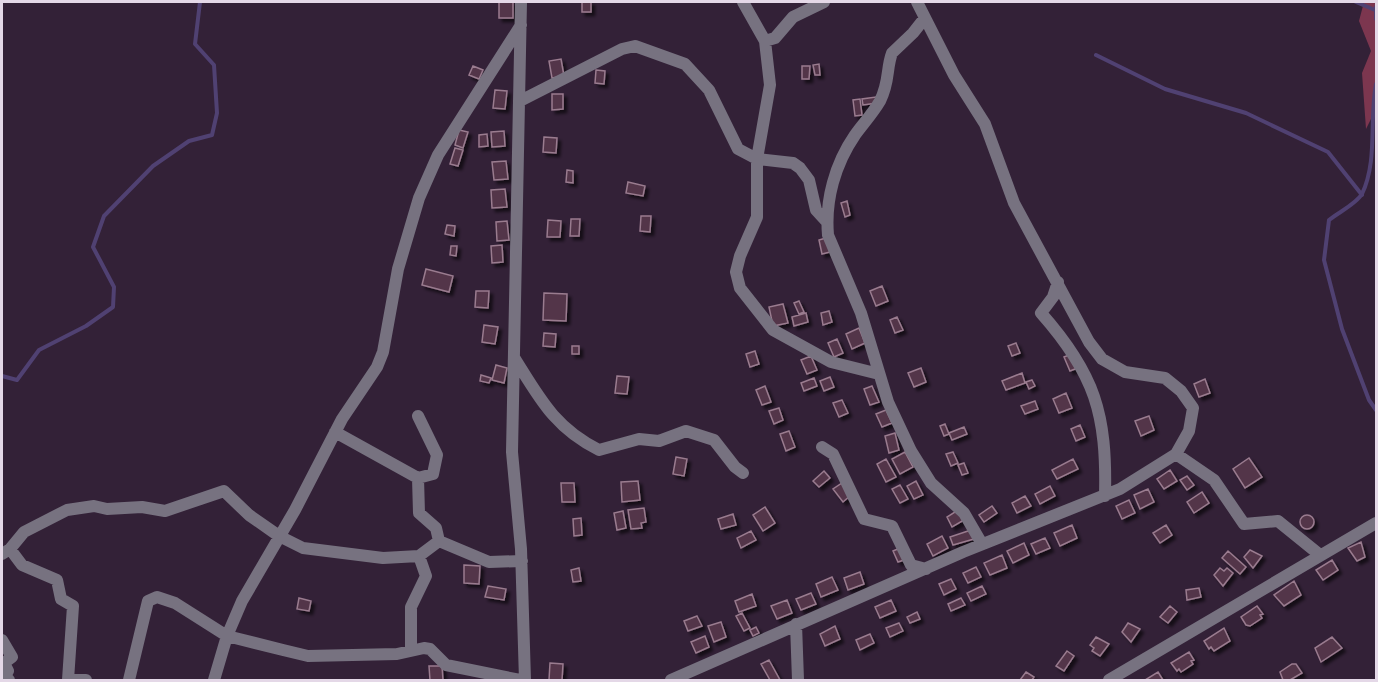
<svg xmlns="http://www.w3.org/2000/svg" width="1378" height="682" font-family="'Archivo Narrow',sans-serif">
	<style>
		.green { fill: #7c364f }
		.lines { fill: none; stroke-linecap: round; stroke-linejoin: round }
		.stream { stroke: #504172; stroke-width: 4 }
		.building { fill: #523648; stroke: #9a7b8f; stroke-width: 1.5; filter: url(#shadow) }
		.street { stroke: #777280; stroke-width: 12 }
	</style>
	<defs>
		<filter id="shadow"><feDropShadow dx="3.5" dy="3.5" stdDeviation="1.5" flood-color="#0009"/></filter>
	</defs>
	<rect width="100%" height="100%" fill="#332137"/>
	<!-- green -->
	<path class="green" d="M1364 2H1376V109L1366 129 1362 73 1371 51 1359 21Z"/>
	<g class="lines">
		<!-- stream -->
		<path class="stream" d="M1356 2 1375 10
			M1376 7V19
			M1096 55 1165 89 1246 113 1328 152 1362 195
			M1376 84C1369 121 1378 160 1362 194 1356 204 1339 212 1329 220L1324 260 1342 329 1369 400 1376 410
			M2 376 17 380 39 350 86 326 113 307 114 287 93 247 104 216 153 166 189 141 212 135 217 113 214 65 195 44 200 2"/>
	</g>
	<!-- building -->
	<path class="building" d="M499 2H513V18H499Z
		M582 2H591V12H582Z
		M561 59 564 76 552 78 549 61Z
		M819 64 820 75H815L813 65Z
		M473 66 483 70 479 79 469 75Z
		M802 66H810L809 79H802Z
		M596 70 605 71 604 84 595 83Z
		M495 90 507 91 505 109 493 108Z
		M552 94H563V109L552 110Z
		M876 97 877 103 863 105 862 99Z
		M860 99 862 115 855 116 853 100Z
		M459 130 468 132 463 148 455 145Z
		M504 131 505 146 492 147 491 132Z
		M487 134 488 146 479 147V135Z
		M544 137 557 138 556 153 543 152Z
		M455 148 463 150 458 166 450 164Z
		M506 161 508 179 494 180 492 162Z
		M567 170 573 171V183L566 182Z
		M628 182 645 186 643 196 626 193Z
		M505 189 507 207 492 208 491 190Z
		M847 201 850 215 845 217 841 203Z
		M641 216H651L650 232 640 231Z
		M571 219H580L579 236H570Z
		M548 220 561 221 560 237H547Z
		M507 221 509 240 497 241 496 222Z
		M447 225 455 226 454 236 445 234Z
		M826 238 830 252 822 254 819 240Z
		M502 245 503 262 492 263 491 246Z
		M451 246H457L456 256 450 255Z
		M426 269 453 276 449 292 422 285Z
		M882 286 888 301 876 306 870 291Z
		M476 291H489L488 308 475 307Z
		M544 293 567 294 566 321 543 320Z
		M799 301 804 312 799 314 794 303Z
		M783 304 788 323 773 326 769 307Z
		M829 311 832 322 823 325 821 313Z
		M806 313 808 322 794 326 792 317Z
		M897 317 903 330 895 333 890 320Z
		M484 325 498 327 495 344 482 342Z
		M859 328 865 343 852 349 846 334Z
		M544 333 556 334 555 347 543 346Z
		M837 339 843 353 834 357 828 343Z
		M1016 343 1020 353 1012 356 1008 346Z
		M572 346H579V354H572Z
		M755 351 759 364 750 367 746 354Z
		M1074 353 1080 367 1070 371 1064 357Z
		M811 356 817 370 807 374 801 360Z
		M496 365 507 368 504 383 492 380Z
		M921 368 926 382 914 387 908 373Z
		M1022 373 1025 383 1006 390 1002 381Z
		M481 375 491 378 489 383 480 381Z
		M617 376 629 377 627 394 615 393Z
		M830 377 834 387 824 391 820 381Z
		M814 378 817 386 804 391 801 383Z
		M1205 379 1210 393 1199 397 1194 384Z
		M1032 380 1035 386 1029 389 1026 382Z
		M765 386 771 402 762 405 756 390Z
		M872 386 879 402 870 405 864 389Z
		M1066 393 1072 408 1059 413 1053 399Z
		M842 400 848 413 839 417 833 403Z
		M1035 401 1038 409 1025 414 1021 406Z
		M779 408 783 420 774 424 769 411Z
		M886 410 892 423 882 427 876 414Z
		M1149 416 1154 430 1141 436 1135 421Z
		M945 424 949 434 944 436 940 426Z
		M1080 425 1085 437 1076 441 1071 429Z
		M964 427 967 434 952 440 949 433Z
		M789 431 795 447 786 451 780 434Z
		M895 433 899 450 889 453 885 436Z
		M905 452 913 467 900 474 892 459Z
		M953 452 958 463 951 466 946 454Z
		M676 457 687 459 684 476 673 474Z
		M1249 458 1262 477 1245 488 1233 469Z
		M886 459 896 477 886 482 877 464Z
		M1073 459 1078 469 1057 479 1052 470Z
		M964 463 968 473 962 475 958 465Z
		M1170 470 1177 481 1164 489 1157 479Z
		M824 471 830 478 819 487 813 481Z
		M1187 476 1194 485 1187 490 1180 480Z
		M638 481 640 500 622 502 621 482Z
		M916 481 923 495 914 499 907 486Z
		M561 483H574L575 502H562Z
		M842 483 851 495 843 502 833 489Z
		M900 485 908 499 900 503 892 489Z
		M1050 486 1055 496 1040 504 1035 494Z
		M1148 489 1154 502 1140 509 1134 495Z
		M1202 492 1209 503 1194 513 1187 502Z
		M1025 496 1031 506 1017 513 1012 503Z
		M1129 500 1135 513 1122 519 1116 506Z
		M992 506 997 513 984 522 979 515Z
		M765 507 775 523 763 531 753 515Z
		M644 508 646 522 641 523 642 528 631 529 628 510Z
		M958 510 964 520 952 527 947 517Z
		M623 511 626 528 617 530 614 513Z
		M733 514 736 525 721 529 718 519Z
		M1300 522a7 7 0 1 1 14 0a7 7 0 1 1-14 0Z
		M581 518 582 535 574 536 573 519Z
		M1072 525 1077 538 1060 546 1054 533Z
		M1166 525 1172 535 1160 543 1153 533Z
		M971 530 974 539 953 545 950 537Z
		M751 531 756 540 741 548 737 538Z
		M942 536 948 548 933 556 927 544Z
		M1045 538 1050 548 1036 554 1031 544Z
		M1361 542 1365 557 1357 561 1348 548Z
		M1024 543 1029 555 1013 563 1007 551Z
		M900 548 904 560 898 562 893 551Z
		M1250 550 1262 556 1253 568 1244 557Z
		M1228 551 1246 567 1240 574 1222 558Z
		M1002 555 1007 568 990 575 984 563Z
		M1332 560 1338 570 1323 580 1316 570Z
		M464 565 480 566 479 584 464 583Z
		M976 567 981 577 968 583 963 573Z
		M579 568 581 581 573 582 571 570Z
		M1220 568 1224 571 1227 568 1233 573 1223 586 1214 575Z
		M860 572 864 584 848 590 844 578Z
		M832 577 838 590 821 597 816 584Z
		M951 579 956 589 944 595 939 584Z
		M1294 581 1301 595 1284 606 1274 595Z
		M488 586 506 589 504 600 485 597Z
		M982 586 986 594 971 601 967 593Z
		M1199 588 1201 597 1187 600 1186 590Z
		M811 593 816 604 801 610 796 599Z
		M752 594 756 606 739 612 735 601Z
		M299 598 311 601 309 611 297 609Z
		M961 598 965 605 951 611 948 604Z
		M787 600 792 613 777 619 771 606Z
		M891 600 896 611 880 618 875 607Z
		M1170 606 1177 612 1168 623 1160 617Z
		M1257 606 1263 614 1260 615 1262 618 1250 626 1246 625 1241 617Z
		M917 612 920 619 910 623 907 617Z
		M742 613 750 628 744 631 736 616Z
		M697 616 702 626 688 631 684 621Z
		M721 622 726 637 714 642 708 626Z
		M899 623 903 631 890 637 886 628Z
		M1128 623 1140 629 1131 642 1122 632Z
		M835 626 840 639 825 646 820 634Z
		M756 627 759 633 753 636 750 630Z
		M1224 628 1230 641 1214 651 1211 647 1209 649 1204 641Z
		M870 634 874 643 860 650 856 640Z
		M705 636 709 647 696 653 691 642Z
		M1096 637 1109 644 1100 656 1092 651 1094 648 1090 645Z
		M1332 637 1342 648 1321 662 1315 648Z
		M1067 651 1074 656 1064 671 1056 666Z
		M1189 652 1194 660 1191 661 1193 664 1181 672 1179 669 1177 671 1171 663Z
		M769 660 780 680H770L761 664Z
		M550 663 563 664 562 680H549Z
		M1292 664H1296L1302 673 1290 680H1283L1280 672Z
		M429 666H442L443 680H430Z
		M1026 672 1034 677 1032 680H1020Z
		M1158 672 1163 680H1145Z"/>
	<g class="lines">
		<!-- street -->
		<path class="street" d="M521 2 512 452 521 549 525 680
			M743 2 765 41 770 85 757 159V217L740 256 736 272 740 288 773 330 831 362 879 374
			M924 19 913 33 892 53C886 69 890 81 880 101 873 113 863 124 855 135 835 164 825 200 828 235L861 313 888 402 911 451 931 483 964 513 982 544
			M765 41 775 38 793 17 824 2
			M520 101 622 49 635 46 685 64 709 90 738 149 757 159 793 163 800 168 809 180 816 210 827 222
			M1058 282 1053 297 1041 313C1095 374 1107 414 1105 496
			M515 359C540 399 555 428 599 450L639 439 659 441 686 431 714 440 735 467 743 473
			M335 432 418 478 433 474 437 455 418 416
			M822 447 833 454 864 519 892 526 911 565 926 569
			M1176 454 1214 480 1244 524 1278 521 1320 555
			M418 478 419 513 436 528 439 541
			M10 549 22 565 57 580 61 599 73 606 68 680H86
			M2 554 10 549 24 532 67 510 94 506 107 509 142 507 165 511 224 491 249 515 279 536 303 548 383 558 419 556 439 541 489 562 522 561
			M796 624 798 680
			M2 640 12 657 4 663 8 671 5 676 9 680
			M411 650V607L426 576 419 556
			M129 680 148 601 157 597 175 603 227 636 283 650 308 656 397 654 424 648 430 649 446 665 520 680
			M214 680 227 636 242 601 295 510 342 419 377 367 383 352 398 269 419 198 438 155 521 25
			M671 680 963 552 1120 489 1176 454 1189 431 1193 408 1181 391 1165 378 1125 372 1102 359 1089 342 1014 203 985 124 954 75 917 2
			M1109 680 1376 523"/>
	</g>
	<!-- border -->
	<rect width="1378" height="682" fill="none" stroke="#e4d8e7" stroke-width="6"/>
</svg>
